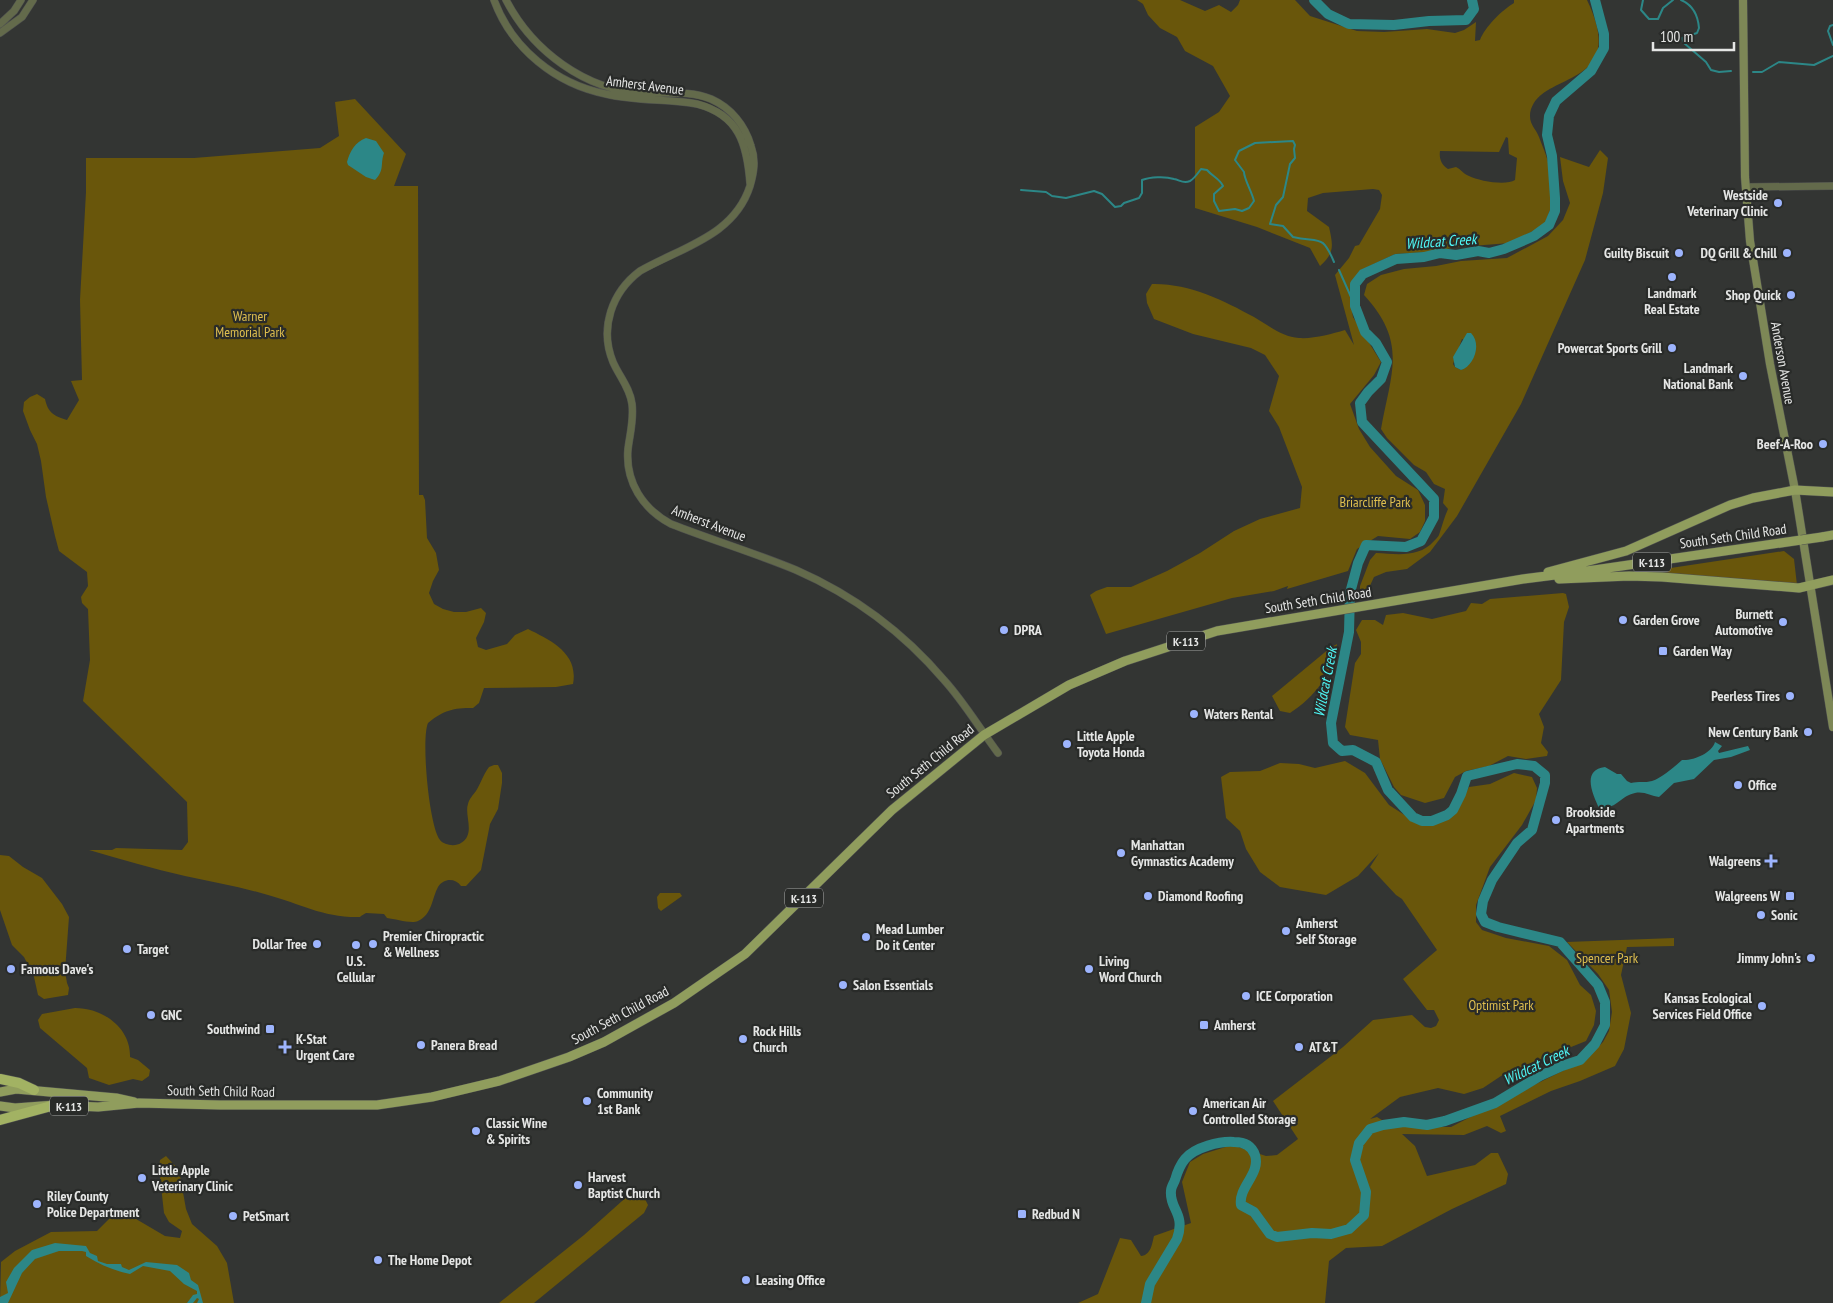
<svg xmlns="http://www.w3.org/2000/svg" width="1833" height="1303" font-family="'PT Sans Narrow',sans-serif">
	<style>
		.green { fill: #69560b; fill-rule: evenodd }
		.water { fill: #2c8787 }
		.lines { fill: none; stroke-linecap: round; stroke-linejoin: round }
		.stream { stroke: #2c8787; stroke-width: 2 }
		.river { stroke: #2c8787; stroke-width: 10 }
		.tertiary-casing { stroke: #4f514f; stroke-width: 8 }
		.secondary-casing { stroke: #4f514f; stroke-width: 9 }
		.primary-casing { stroke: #4f514f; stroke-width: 10 }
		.motorway-casing { stroke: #4f514f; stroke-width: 11 }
		.tertiary { stroke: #636a4b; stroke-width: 7 }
		.secondary { stroke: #7d8756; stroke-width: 8 }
		.primary { stroke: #909d5d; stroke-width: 9 }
		.motorway { stroke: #a2b263; stroke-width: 10 }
		.primary-bridge-casing { stroke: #4f514f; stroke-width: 10; stroke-linecap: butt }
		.primary-bridge { stroke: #909d5d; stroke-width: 9 }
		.poi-dot { fill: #9db4fd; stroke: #292b29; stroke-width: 2 }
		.labels { text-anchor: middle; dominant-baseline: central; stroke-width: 4.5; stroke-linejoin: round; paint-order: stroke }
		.shield { fill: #292b29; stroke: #adaead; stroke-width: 1 }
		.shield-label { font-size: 12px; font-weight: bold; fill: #e5e6e5 }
		.street-label { font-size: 14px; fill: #e5e6e5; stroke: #292b29 }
		.poi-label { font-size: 14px; font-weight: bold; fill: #e5e6e5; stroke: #292b29; text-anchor: start }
		.park-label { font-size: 14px; fill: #dfbf4f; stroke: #292b29 }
		.water-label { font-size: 15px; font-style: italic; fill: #4ff7f6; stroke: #292b29 }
	</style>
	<rect width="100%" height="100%" fill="#333533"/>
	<!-- green -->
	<path class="green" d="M1137 0H1180L1205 11 1219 5 1231 12 1238 5 1240 0H1295L1310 16 1357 31 1384 32 1427 29 1455 33 1464 30 1476 22 1475 41 1480 40C1485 27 1502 10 1514 3V0H1587C1632 93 1533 69 1530 116 1530 125 1536 129 1539 137 1542 145 1546 154 1548 162 1550 170 1549 178 1550 185L1552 186 1554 200 1545 223 1537 229 1510 243 1458 247 1429 252 1395 254 1361 270 1352 286 1350 300 1353 317 1381 362 1374 375 1350 404 1359 429 1370 447 1396 476 1418 490 1425 505V521L1420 532 1410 539 1378 536 1357 549 1348 571 1287 589 1288 586 1274 591 1232 598 1106 634 1090 595 1096 591 1107 587H1131L1167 571 1200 553 1234 531 1260 519 1300 508 1302 487 1279 427 1269 411 1279 376 1265 355 1251 348 1193 334 1154 319 1147 303 1146 294 1152 284C1188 283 1223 300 1254 317 1268 325 1282 337 1299 338 1314 339 1331 334 1345 330L1354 345 1335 275 1349 258 1355 246 1359 245 1380 209 1382 195 1379 190 1373 189 1323 193 1308 198 1307 211 1329 227C1333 245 1335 253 1320 266L1310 248 1257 227 1195 208V127L1219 112 1230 96 1213 66 1185 51 1177 37 1160 28 1148 15 1143 4ZM1506 137 1508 138 1509 154 1517 158 1515 180C1506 186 1479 181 1469 176 1463 174 1461 169 1456 167L1448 169C1441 165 1439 158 1440 151L1499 152Z
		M355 99 406 154 394 186H418L419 495H423L425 500 427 538 436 553 439 570 433 581 429 593 434 604 443 609 454 612H466L481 608 486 613 484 622 476 638 478 647 486 650 507 644 515 635 528 629C550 640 579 653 573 684L556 687 484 688 479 703 473 708C453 708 444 710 428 723 421 739 429 826 440 840 444 845 455 847 461 843 476 834 464 815 468 804 469 799 473 795 476 791 481 783 483 775 489 767L494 765H498L502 773V783L498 809 490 824 481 870 466 886H461C455 878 444 878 438 887 432 898 432 915 418 921 411 924 396 919 387 918L384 914 366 913 361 916 360 917C324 918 301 904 268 895 241 887 213 882 185 876 153 869 121 859 89 850H112L116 848 182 850 188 842 187 802 83 701 90 660 88 609 82 603 81 597 88 586 87 572 59 551 55 536 46 497 41 461 37 444 30 430 23 411 24 402 30 397 37 394 45 399C48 413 54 416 67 420L79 400 71 381 82 380 80 300 86 192V158H194L320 148 339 136 335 102Z
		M1600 150 1608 158 1603 193 1585 260 1521 404 1457 516 1430 552 1407 569 1386 572 1374 577 1367 592 1360 591V586L1370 560 1376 553C1397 554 1419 558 1434 541 1436 539 1438 537 1439 535 1442 526 1444 518 1448 509L1443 503 1445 489 1434 484 1426 472 1414 465 1387 438 1381 429C1391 372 1408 343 1364 295L1367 284 1381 275 1404 269 1436 266 1461 261 1507 258 1548 236 1563 220 1570 203 1563 181 1560 157 1589 167ZM1462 339 1476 345C1475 358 1471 363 1461 370L1455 367 1453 364Z
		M1784 551 1794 559 1797 585 1658 572V570L1664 569Z
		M1563 593 1566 594 1569 607 1564 622 1561 680 1539 714 1544 727 1541 743 1548 752 1547 756 1526 759 1508 756 1489 766 1466 771 1455 777 1444 798 1425 803 1401 795 1394 787 1380 759 1378 740 1350 735 1345 727 1355 663 1361 654V642L1356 630 1362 620H1375L1383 625 1386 615 1403 613 1432 619 1466 611 1471 603 1482 604 1490 599Z
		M1337 644C1332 674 1316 696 1290 713L1280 711 1272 696 1330 648Z
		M1345 761 1365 773 1389 805 1417 823 1434 824 1455 813 1469 787 1490 784 1514 773 1532 777 1537 788 1536 800 1522 825 1490 867 1476 905V922L1482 930 1506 938 1549 946 1567 960 1580 985 1591 995 1596 1011 1594 1025 1586 1041 1504 1074 1483 1088 1464 1094 1438 1088 1400 1097 1370 1119 1377 1117 1393 1127H1451L1484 1110 1501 1104 1534 1085 1581 1062 1591 1054 1603 1042 1609 1031 1612 1012 1609 990 1598 974 1567 942 1674 938V946L1627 947 1621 975 1631 1013 1624 1049 1615 1066 1580 1081 1551 1091 1500 1116 1506 1131 1501 1133 1487 1126 1464 1135 1402 1134 1415 1146 1427 1176 1475 1165 1491 1153H1498L1508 1174 1506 1184 1452 1209 1382 1246 1346 1248 1329 1261 1325 1303H1078L1098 1294 1120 1238 1131 1240 1141 1256C1151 1255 1152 1244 1154 1236L1191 1223 1182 1182 1190 1162 1203 1154 1232 1145 1266 1156 1277 1155 1298 1139 1273 1101 1343 1047 1373 1020 1412 1015 1425 1027 1431 1028 1436 1026 1439 1020 1434 1010H1427L1403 979 1437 950 1402 899 1396 895 1370 867 1379 853 1358 876 1326 895 1280 887 1260 872 1246 849 1240 831 1226 818 1221 777 1230 772 1260 771 1280 763 1299 764 1315 768Z
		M0 855 9 856 23 867 42 878 62 904 69 917 65 971 67 983 69 988 68 995 44 999 38 995 34 977 24 957 12 945 0 910Z
		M660 893H680L682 896 661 911 658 908 657 897Z
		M75 1008C103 1008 131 1028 130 1057L138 1060 150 1070 149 1076 142 1081 133 1079 109 1085 89 1078 87 1068 40 1028 38 1020 42 1014Z
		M166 1156 179 1170 186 1209 192 1224 217 1246 227 1263 234 1303H0L1 1262 15 1251 51 1232 97 1231 119 1209 165 1236 180 1238 182 1231 169 1222 164 1213 159 1168 160 1160Z
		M631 1193H642L648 1205 644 1213 534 1303H499L584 1235Z"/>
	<!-- water -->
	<path class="water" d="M366 138 376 141 384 153C380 164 385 170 375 180L366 177 348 165 347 162C350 151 355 142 366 138Z
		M1467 333H1471C1482 344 1474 366 1461 370L1455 367 1453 357Z
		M1715 742 1722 746 1718 751 1719 753 1748 746 1750 750 1731 757 1714 760 1694 779 1674 783 1659 797C1651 796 1644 791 1635 793 1620 796 1618 809 1599 808 1593 795 1581 770 1605 767L1617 774H1621L1627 781 1631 783C1638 781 1645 783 1652 781 1662 778 1674 767 1682 760 1693 761 1712 753 1715 742Z
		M55 1243 86 1246 90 1253 97 1256 98 1261 107 1264H121L122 1267 129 1270 146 1262 177 1265 189 1273 191 1280 198 1285 203 1303H197L199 1299 197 1298 193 1303H187L193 1295 197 1294V1291L184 1284 170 1271 143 1266 130 1274C115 1271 100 1265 86 1256V1252L82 1251H59L35 1259 22 1273 8 1303H0V1297L8 1293 6 1282 14 1268 32 1250Z"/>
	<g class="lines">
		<!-- stream -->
		<path class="stream" d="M1643 0 1641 10 1649 19H1658L1663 8 1673 0
			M1681 0C1693 5 1698 16 1699 28L1697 33 1682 38 1684 43 1706 62 1711 70 1719 72 1731 71
			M1833 25 1830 26 1828 31 1833 45
			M1753 72H1762L1779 62 1814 65 1833 56
			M1021 190 1046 192 1052 196 1066 198 1094 191 1102 194 1115 207 1121 206 1124 203 1139 198 1142 193V180C1150 177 1165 176 1174 179 1180 180 1183 184 1190 181 1194 179 1198 173 1201 169L1207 170C1212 176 1220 179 1223 186L1214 194V201L1219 211 1235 209 1242 211 1249 208 1254 201C1252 192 1244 179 1244 172L1235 160 1239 151 1255 143 1293 141 1295 145 1294 149 1295 158 1290 164 1283 197 1276 205 1270 224 1283 226 1293 237C1319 243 1322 233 1334 262
			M1339 270 1355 306"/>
		<!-- river -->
		<path class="river" d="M1314 0 1328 14 1349 24 1394 25 1429 21 1466 20 1474 9 1472 0
			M1146 1303 1150 1284 1177 1239C1186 1213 1169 1209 1171 1191 1171 1187 1174 1183 1175 1180 1177 1173 1180 1165 1185 1159 1195 1147 1220 1141 1234 1142 1244 1142 1252 1146 1255 1155 1261 1174 1238 1187 1241 1205L1254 1212 1270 1234 1277 1237 1312 1233 1331 1234 1349 1229 1364 1215 1366 1192 1355 1160 1359 1143 1370 1129 1383 1125 1404 1122 1427 1125 1445 1121 1495 1103 1540 1076 1562 1066 1580 1060 1595 1044 1605 1025V1002L1598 985 1560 942 1498 927 1485 922 1481 914 1483 901 1492 880 1517 843 1532 830 1545 783V775L1534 766 1517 764 1467 776 1461 794 1453 810 1447 815 1432 821H1422L1413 817 1388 790 1376 762 1353 750 1342 751 1333 743 1331 723 1349 632 1350 593 1358 563 1366 545 1406 547 1421 541 1434 517V499L1362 422 1360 403 1368 392 1381 379 1387 362 1376 343 1365 332 1355 306V284L1363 274 1396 259 1424 257 1440 253 1456 255 1478 251 1489 253 1504 249 1534 236 1549 225 1555 211V198L1552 156 1547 135 1549 116 1556 101 1591 71 1604 48V34L1595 0"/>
		<defs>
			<path id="tertiary" d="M494 0C512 49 556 84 606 94 636 101 667 99 697 104 739 115 747 144 750 183
				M506 0C532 50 585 91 644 93 667 94 689 90 711 99 731 108 745 125 751 146 756 160 754 172 750 186 734 236 682 247 640 271 612 292 599 328 613 362 619 376 630 388 632 404 634 420 630 433 628 449 625 482 643 509 671 524 712 540 755 553 796 570 853 595 904 633 944 680 964 702 980 729 998 753
				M0 24 14 11 21 0
				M0 33 22 17 33 0
				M1746 187 1833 186"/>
			<path id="secondary" d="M1743 0 1745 177 1750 241 1770 364 1795 490 1833 727"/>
			<path id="primary" d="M1822 537 1833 535
				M1548 572 1626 551 1730 505 1753 498 1795 490 1833 492
				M1559 579 1629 576 1662 577 1799 588 1833 580
				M0 1092 16 1089 116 1098 134 1102
				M0 1106 15 1108 55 1105 98 1107 139 1103 220 1105H377L432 1097 499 1081 569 1057 604 1042 674 1003 745 954 892 810 984 735 1069 685 1125 661 1217 631 1523 579 1594 570 1801 540"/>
			<path id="motorway" d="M0 1079 19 1083 34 1090
				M0 1120 55 1105"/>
		</defs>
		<!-- tertiary casing -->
		<use href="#tertiary" class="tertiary-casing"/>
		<!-- secondary casing -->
		<use href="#secondary" class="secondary-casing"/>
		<!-- primary casing -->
		<use href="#primary" class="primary-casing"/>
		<!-- motorway casing -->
		<use href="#motorway" class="motorway-casing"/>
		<!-- tertiary -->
		<use href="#tertiary" class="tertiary"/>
		<!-- secondary -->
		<use href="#secondary" class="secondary"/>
		<!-- primary -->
		<use href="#primary" class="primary"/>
		<!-- motorway -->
		<use href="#motorway" class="motorway"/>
		<defs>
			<path id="primary-bridge" d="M1801 540 1822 537"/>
		</defs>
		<!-- primary-bridge casing -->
		<use href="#primary-bridge" class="primary-bridge-casing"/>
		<!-- primary-bridge -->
		<use href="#primary-bridge" class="primary-bridge"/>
	</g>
	<!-- markers -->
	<g class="poi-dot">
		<circle cx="1778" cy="203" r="5"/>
		<circle cx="1679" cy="253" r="5"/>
		<circle cx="1787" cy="253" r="5"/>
		<circle cx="1672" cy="277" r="5"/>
		<circle cx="1791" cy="295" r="5"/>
		<circle cx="1672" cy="348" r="5"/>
		<circle cx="1743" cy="376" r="5"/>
		<circle cx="1823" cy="444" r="5"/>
		<circle cx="1623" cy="620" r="5"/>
		<circle cx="1783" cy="622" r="5"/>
		<circle cx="1004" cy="630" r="5"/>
		<rect x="1658" y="646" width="10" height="10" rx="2.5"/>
		<circle cx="1790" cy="696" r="5"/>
		<circle cx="1194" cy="714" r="5"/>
		<circle cx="1808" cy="732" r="5"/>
		<circle cx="1067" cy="744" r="5"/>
		<circle cx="1738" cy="785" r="5"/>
		<circle cx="1556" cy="820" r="5"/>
		<circle cx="1121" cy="853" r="5"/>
		<path d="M1768.5 853.5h5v5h5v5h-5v5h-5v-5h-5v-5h5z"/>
		<circle cx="1148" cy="896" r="5"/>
		<rect x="1785" y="891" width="10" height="10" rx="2.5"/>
		<circle cx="1761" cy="915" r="5"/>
		<circle cx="1286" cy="931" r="5"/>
		<circle cx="866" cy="937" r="5"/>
		<circle cx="317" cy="944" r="5"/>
		<circle cx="373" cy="944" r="5"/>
		<circle cx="356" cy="945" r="5"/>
		<circle cx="127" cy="949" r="5"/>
		<circle cx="1811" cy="958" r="5"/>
		<circle cx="11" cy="969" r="5"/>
		<circle cx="1089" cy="969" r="5"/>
		<circle cx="843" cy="985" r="5"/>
		<circle cx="1246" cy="996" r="5"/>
		<circle cx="1762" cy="1006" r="5"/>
		<circle cx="151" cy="1015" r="5"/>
		<rect x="1199" y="1020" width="10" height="10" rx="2.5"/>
		<rect x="265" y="1024" width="10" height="10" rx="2.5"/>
		<circle cx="743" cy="1039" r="5"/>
		<circle cx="421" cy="1045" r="5"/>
		<path d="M282.5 1039.5h5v5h5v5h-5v5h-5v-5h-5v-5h5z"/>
		<circle cx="1299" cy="1047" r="5"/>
		<circle cx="587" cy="1101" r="5"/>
		<circle cx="1193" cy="1111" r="5"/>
		<circle cx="476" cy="1131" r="5"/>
		<circle cx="142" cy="1178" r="5"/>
		<circle cx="578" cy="1185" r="5"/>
		<circle cx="37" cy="1204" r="5"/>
		<rect x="1017" y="1209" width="10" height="10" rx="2.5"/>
		<circle cx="233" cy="1216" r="5"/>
		<circle cx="378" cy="1260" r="5"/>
		<circle cx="746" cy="1280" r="5"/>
	</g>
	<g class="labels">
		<!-- shield labels -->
		<g class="shield">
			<rect x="1633" y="552.5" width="38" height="19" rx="4"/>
			<rect x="1167" y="631.5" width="38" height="19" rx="4"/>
			<rect x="785" y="888.5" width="38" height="19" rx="4"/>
			<rect x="50" y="1096.5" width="38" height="19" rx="4"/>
		</g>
		<g class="shield-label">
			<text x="1652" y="562">K-113</text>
			<text x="1186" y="641">K-113</text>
			<text x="804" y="898">K-113</text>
			<text x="69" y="1106">K-113</text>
		</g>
		<!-- street labels -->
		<g class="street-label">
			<text transform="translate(645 85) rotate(7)">Amherst Avenue</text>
			<text transform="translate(1783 363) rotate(80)">Anderson Avenue</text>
			<text transform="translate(709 523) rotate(21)">Amherst Avenue</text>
			<text transform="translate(1733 536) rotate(-8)">South Seth Child Road</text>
			<text transform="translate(1318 600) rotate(-9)">South Seth Child Road</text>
			<text transform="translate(930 761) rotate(-39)">South Seth Child Road</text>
			<text transform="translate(620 1015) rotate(-28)">South Seth Child Road</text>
			<text transform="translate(221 1091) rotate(1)">South Seth Child Road</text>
		</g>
		<!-- poi labels -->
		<g class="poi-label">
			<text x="1768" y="195" text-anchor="end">Westside<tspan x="1768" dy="16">Veterinary Clinic</tspan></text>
			<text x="1669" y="253" text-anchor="end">Guilty Biscuit</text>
			<text x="1777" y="253" text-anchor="end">DQ Grill &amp; Chill</text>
			<text x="1672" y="293" text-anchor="middle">Landmark<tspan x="1672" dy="16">Real Estate</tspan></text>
			<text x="1781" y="295" text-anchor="end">Shop Quick</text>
			<text x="1662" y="348" text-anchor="end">Powercat Sports Grill</text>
			<text x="1733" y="368" text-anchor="end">Landmark<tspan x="1733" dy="16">National Bank</tspan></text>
			<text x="1813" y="444" text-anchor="end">Beef-A-Roo</text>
			<text x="1773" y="614" text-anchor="end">Burnett<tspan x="1773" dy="16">Automotive</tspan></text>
			<text x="1633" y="620">Garden Grove</text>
			<text x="1014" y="630">DPRA</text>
			<text x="1673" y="651">Garden Way</text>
			<text x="1780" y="696" text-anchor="end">Peerless Tires</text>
			<text x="1204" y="714">Waters Rental</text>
			<text x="1798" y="732" text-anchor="end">New Century Bank</text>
			<text x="1077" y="736">Little Apple<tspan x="1077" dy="16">Toyota Honda</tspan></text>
			<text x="1748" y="785">Office</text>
			<text x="1566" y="812">Brookside<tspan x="1566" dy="16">Apartments</tspan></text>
			<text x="1131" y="845">Manhattan<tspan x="1131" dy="16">Gymnastics Academy</tspan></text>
			<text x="1761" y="861" text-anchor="end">Walgreens</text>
			<text x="1158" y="896">Diamond Roofing</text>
			<text x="1780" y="896" text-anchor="end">Walgreens W</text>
			<text x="1771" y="915">Sonic</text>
			<text x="1296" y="923">Amherst<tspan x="1296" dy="16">Self Storage</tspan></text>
			<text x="876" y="929">Mead Lumber<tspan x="876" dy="16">Do it Center</tspan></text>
			<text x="383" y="936">Premier Chiropractic<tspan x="383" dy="16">&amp; Wellness</tspan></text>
			<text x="307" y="944" text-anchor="end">Dollar Tree</text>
			<text x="137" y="949">Target</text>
			<text x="1801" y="958" text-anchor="end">Jimmy John's</text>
			<text x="356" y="961" text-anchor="middle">U.S.<tspan x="356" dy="16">Cellular</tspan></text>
			<text x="1099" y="961">Living<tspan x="1099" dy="16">Word Church</tspan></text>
			<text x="21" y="969">Famous Dave's</text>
			<text x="853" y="985">Salon Essentials</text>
			<text x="1256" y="996">ICE Corporation</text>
			<text x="1752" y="998" text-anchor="end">Kansas Ecological<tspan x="1752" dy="16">Services Field Office</tspan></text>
			<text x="161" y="1015">GNC</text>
			<text x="1214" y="1025">Amherst</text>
			<text x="260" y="1029" text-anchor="end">Southwind</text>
			<text x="753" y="1031">Rock Hills<tspan x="753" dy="16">Church</tspan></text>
			<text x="296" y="1039">K-Stat<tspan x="296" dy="16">Urgent Care</tspan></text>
			<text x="431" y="1045">Panera Bread</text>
			<text x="1309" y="1047">AT&amp;T</text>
			<text x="597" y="1093">Community<tspan x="597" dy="16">1st Bank</tspan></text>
			<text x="1203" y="1103">American Air<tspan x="1203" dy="16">Controlled Storage</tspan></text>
			<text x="486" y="1123">Classic Wine<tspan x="486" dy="16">&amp; Spirits</tspan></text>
			<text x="152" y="1170">Little Apple<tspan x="152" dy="16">Veterinary Clinic</tspan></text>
			<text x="588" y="1177">Harvest<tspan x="588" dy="16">Baptist Church</tspan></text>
			<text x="47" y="1196">Riley County<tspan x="47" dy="16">Police Department</tspan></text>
			<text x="1032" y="1214">Redbud N</text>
			<text x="243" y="1216">PetSmart</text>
			<text x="388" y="1260">The Home Depot</text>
			<text x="756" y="1280">Leasing Office</text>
		</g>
		<!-- park labels -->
		<g class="park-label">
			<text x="250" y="316">Warner<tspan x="250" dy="16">Memorial Park</tspan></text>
			<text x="1375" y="502">Briarcliffe Park</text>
			<text x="1607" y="958">Spencer Park</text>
			<text x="1501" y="1005">Optimist Park</text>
		</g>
		<!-- water labels -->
		<g class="water-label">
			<text transform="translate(1441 241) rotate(-4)">Wildcat Creek</text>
			<text transform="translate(1325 682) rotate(-79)">Wildcat Creek</text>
			<text transform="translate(1536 1065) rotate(-26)">Wildcat Creek</text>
		</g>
	</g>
	<!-- scale -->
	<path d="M1653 42v8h81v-8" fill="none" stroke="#e5e6e5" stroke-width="2.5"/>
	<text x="1660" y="42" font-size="15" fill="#e5e6e5" stroke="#292b29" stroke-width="4" paint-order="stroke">100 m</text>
</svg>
